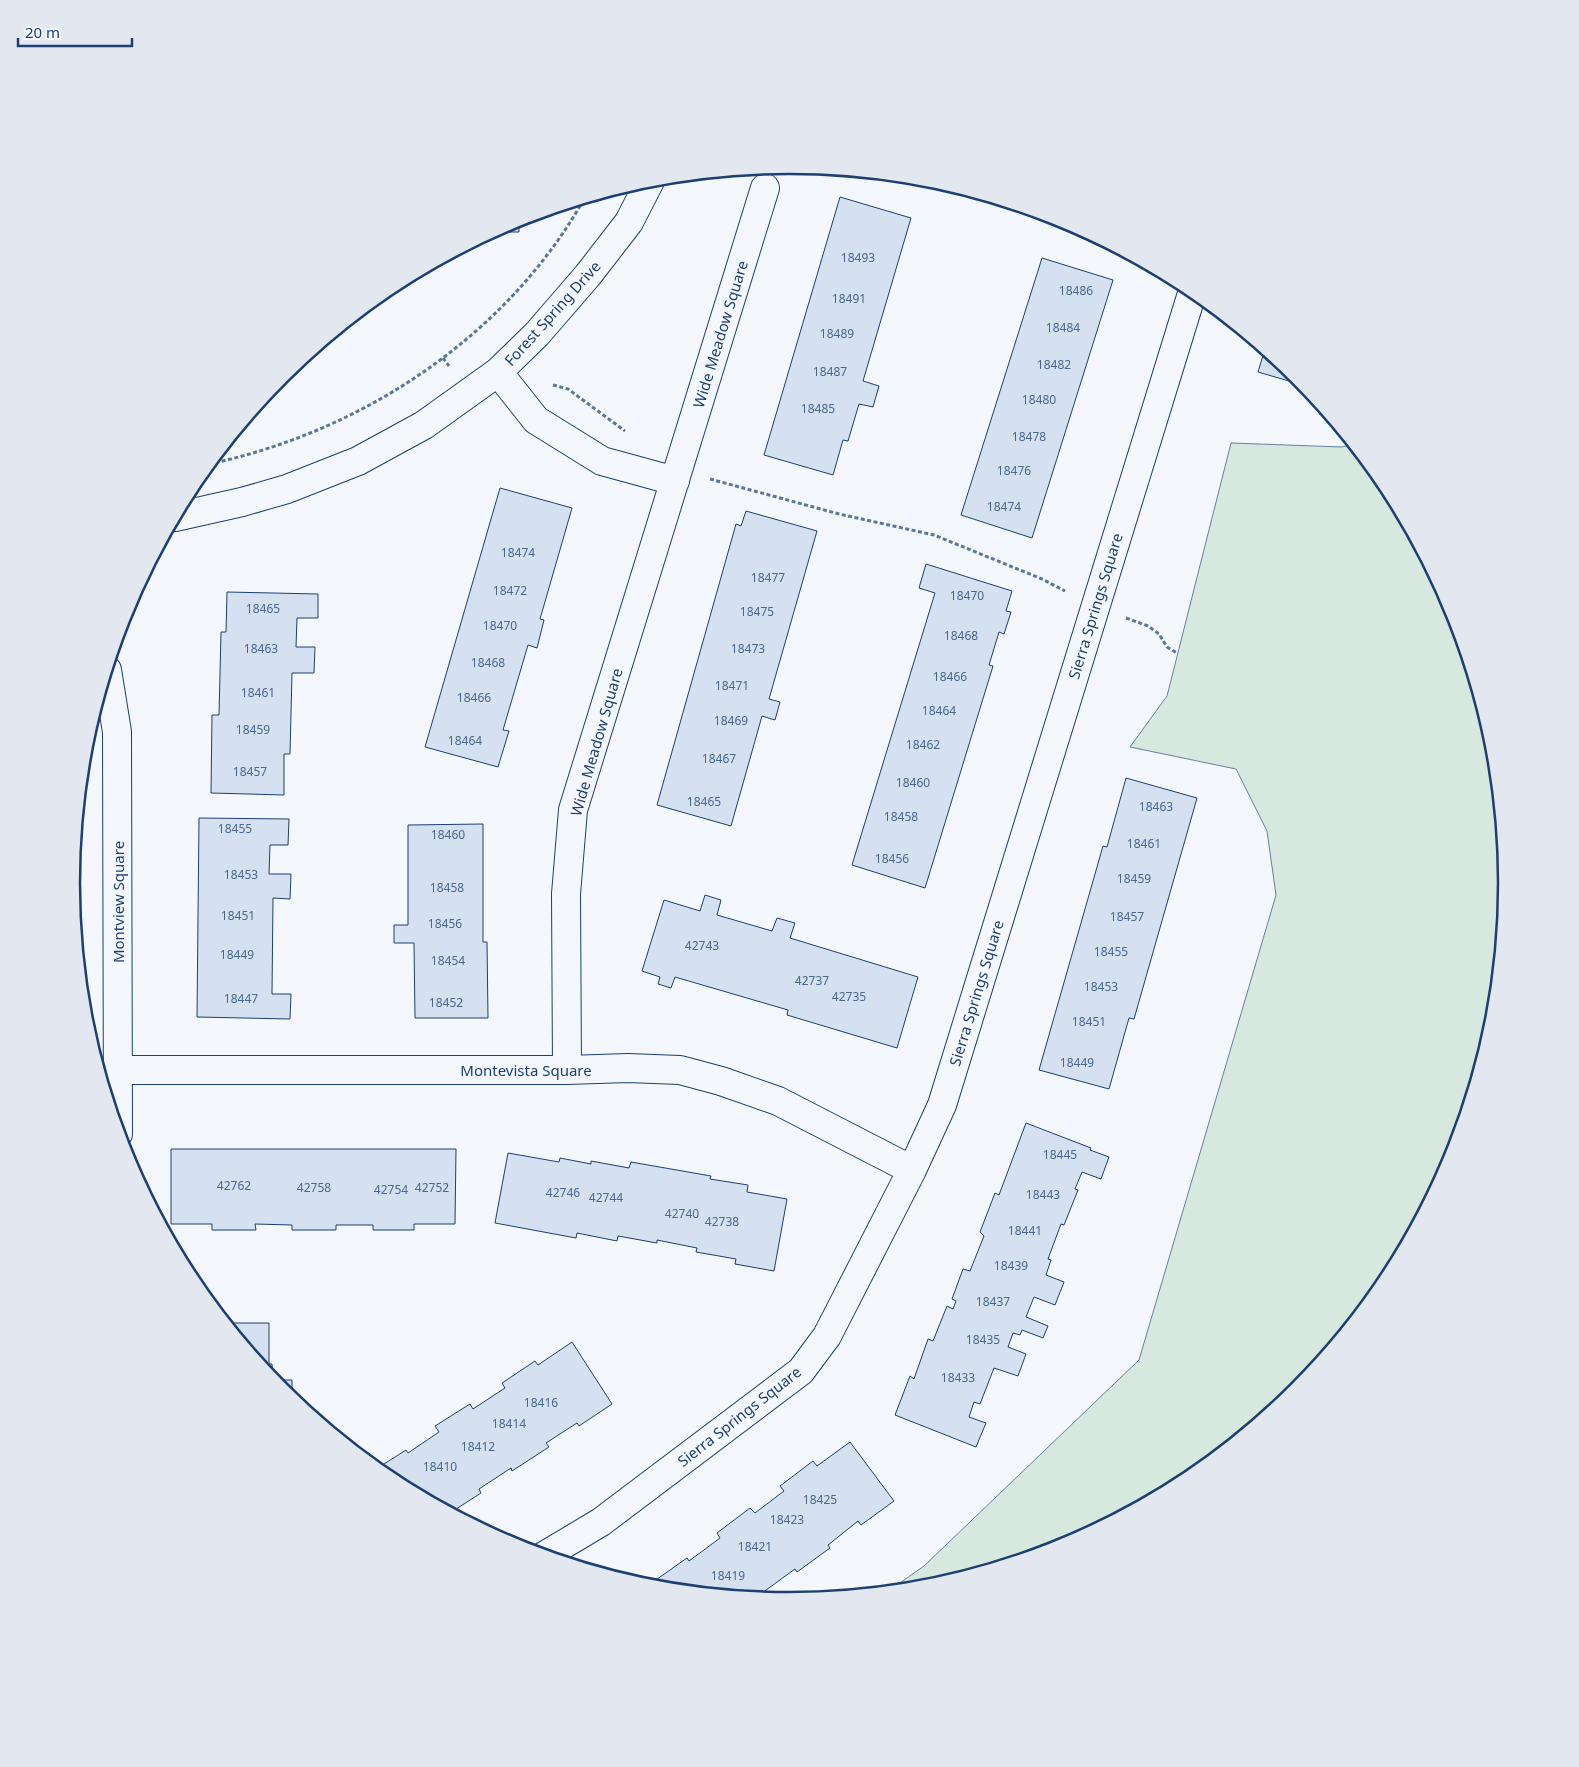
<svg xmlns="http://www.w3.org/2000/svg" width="1579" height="1767" font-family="'Noto Sans',sans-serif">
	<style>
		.green { fill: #d7e8df; stroke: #687fa3 }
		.building { fill: #d5e0f0; stroke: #1d3f73 }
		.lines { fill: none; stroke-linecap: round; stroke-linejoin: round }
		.street-casing { stroke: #1d3f73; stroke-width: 30 }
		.path { stroke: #5e769c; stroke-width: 3; stroke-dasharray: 4 2.5; stroke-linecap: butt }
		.street { stroke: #f4f7fb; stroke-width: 28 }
		.labels { text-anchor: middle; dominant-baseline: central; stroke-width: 4; stroke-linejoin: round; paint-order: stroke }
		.number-label { font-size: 12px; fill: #4b6792 }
		.street-label { font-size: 15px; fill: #1d3f73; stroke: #f4f7fb }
		.rim { fill: none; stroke: #1d3f73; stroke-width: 2.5 }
	</style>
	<rect width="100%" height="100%" fill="#f4f7fb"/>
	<!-- green -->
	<path class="green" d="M1231 443 1342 447 1353 444 1387 485 1453 609 1494 744 1508 884 1494 1024 1453 1159 1387 1283 1297 1392 1188 1481 1064 1547 929 1588 887 1592 924 1566 1139 1360 1276 895 1267 831 1236 769 1130 747 1167 696Z"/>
	<!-- building -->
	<path class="building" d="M840 197 911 218 863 381 879 386 873 407 859 404 848 441 843 440 833 475 764 455Z
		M519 219V232H492L515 220Z
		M1042 258 1113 280 1032 538 961 515Z
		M1265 349 1298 376 1306 386 1258 372Z
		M500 488 572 508 540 619 544 620 537 648 528 645 503 730 509 731 498 767 425 747Z
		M746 511 817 531 769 699 780 702 775 720 762 716 731 826 657 805 736 524 741 526Z
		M926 564 1012 591 1006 611 1011 612 1004 634 999 632 989 665 993 666 925 888 852 865 935 593 919 588Z
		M227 592 318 594V618H297L296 647H315L314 673H292L290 754H284V795L211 793 212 715H219L221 632H226Z
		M1126 778 1197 798 1134 1019 1129 1018 1109 1089 1039 1070 1103 846 1107 847Z
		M199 818 289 819 288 845H270L269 874H291L290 899 273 898 272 994H291L290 1019 197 1017Z
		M483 824V942H487L488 1018H415L414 943H394V925H408V825Z
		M705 895 721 900 717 915 772 931 777 918 795 923 790 938 918 977 897 1048 787 1015 788 1010 675 977 671 988 658 984 660 977 642 971 664 900 700 911Z
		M1026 1123 1091 1148 1090 1150 1109 1157 1101 1179 1082 1172 1075 1189 1078 1190 1064 1225 1061 1224 1048 1259 1051 1260 1046 1275 1064 1282 1055 1305 1034 1297 1026 1317 1048 1326 1043 1338 1022 1330 1020 1335 1013 1333 1008 1347 1026 1354 1018 1376 994 1368 980 1404 974 1402 969 1417 986 1423 976 1447 895 1415 910 1376 914 1379 928 1339 933 1341 947 1306 953 1309 956 1301 952 1299 963 1269 970 1271 984 1236 980 1232 995 1193 999 1195Z
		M171 1149H456L455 1224H414V1230H373V1225H336V1230H292V1225L255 1224 256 1230H212V1224H171Z
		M508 1153 559 1162 560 1158 591 1164V1161L629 1168 631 1162 711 1176 710 1179 748 1185 747 1192 787 1199 774 1271 735 1264 736 1259 696 1252 697 1248 657 1240V1243L618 1236 617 1241 577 1233 576 1238 495 1223Z
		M226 1323H269V1364H272L273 1380H292V1400L281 1391Z
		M572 1342 612 1404 579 1426 577 1423 546 1443 549 1447 512 1471 511 1468 479 1489 481 1493 450 1513 390 1481 376 1469 406 1450 408 1453 439 1432 435 1426 470 1404 473 1409 505 1388 502 1383 535 1361 538 1365Z
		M850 1442 894 1501 861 1525 858 1521 828 1545 830 1548 797 1572 795 1569 762 1593 766 1599H765L658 1589 653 1582 687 1558 689 1561 720 1538 717 1533 750 1508 755 1513 784 1491 780 1486 813 1461 817 1466Z"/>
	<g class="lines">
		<defs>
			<path id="street" d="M498 372 536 420 602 461 675 481
				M175 517 242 502 287 489 358 461 424 425 498 372 537 334 588 275 629 222 651 179
				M107 670 117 732 118 1134
				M118 1070H567L628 1068 680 1070 721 1081 778 1101 912 1170
				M567 1070 566 894 573 810 765 188
				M544 1556 601 1522 801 1371 827 1336 912 1170 942 1105 1193 290"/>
		</defs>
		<!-- street casing -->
		<use href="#street" class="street-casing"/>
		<!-- path -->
		<path class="path" d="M443 358 449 366
			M553 385 568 389 625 431
			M209 464C362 432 507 336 584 199
			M710 479 839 514 934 535 1042 579 1065 591
			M1126 618 1148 626 1159 634 1167 647 1177 653"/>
		<!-- street -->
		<use href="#street" class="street"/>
	</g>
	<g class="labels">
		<!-- number labels -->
		<g class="number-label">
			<text x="858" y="257">18493</text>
			<text x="1076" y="290">18486</text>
			<text x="849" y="298">18491</text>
			<text x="1063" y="327">18484</text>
			<text x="837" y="333">18489</text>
			<text x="1054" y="364">18482</text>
			<text x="830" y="371">18487</text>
			<text x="1039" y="399">18480</text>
			<text x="818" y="408">18485</text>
			<text x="1029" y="436">18478</text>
			<text x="1014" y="470">18476</text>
			<text x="1004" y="506">18474</text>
			<text x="518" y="552">18474</text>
			<text x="768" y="577">18477</text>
			<text x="510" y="590">18472</text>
			<text x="967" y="595">18470</text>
			<text x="263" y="608">18465</text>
			<text x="757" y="611">18475</text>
			<text x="500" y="625">18470</text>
			<text x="961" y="635">18468</text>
			<text x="261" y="648">18463</text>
			<text x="748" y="648">18473</text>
			<text x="488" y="662">18468</text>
			<text x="950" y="676">18466</text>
			<text x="732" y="685">18471</text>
			<text x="258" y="692">18461</text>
			<text x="474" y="697">18466</text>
			<text x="939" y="710">18464</text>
			<text x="731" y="720">18469</text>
			<text x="253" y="729">18459</text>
			<text x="465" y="740">18464</text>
			<text x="923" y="744">18462</text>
			<text x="719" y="758">18467</text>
			<text x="250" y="771">18457</text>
			<text x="913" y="782">18460</text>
			<text x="704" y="801">18465</text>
			<text x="1156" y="806">18463</text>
			<text x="901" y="816">18458</text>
			<text x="235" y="828">18455</text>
			<text x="448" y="834">18460</text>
			<text x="1144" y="843">18461</text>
			<text x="892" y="858">18456</text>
			<text x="241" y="874">18453</text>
			<text x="1134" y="878">18459</text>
			<text x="447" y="887">18458</text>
			<text x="238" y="915">18451</text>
			<text x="1127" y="916">18457</text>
			<text x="445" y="923">18456</text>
			<text x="702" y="945">42743</text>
			<text x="1111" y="951">18455</text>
			<text x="237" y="954">18449</text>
			<text x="448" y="960">18454</text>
			<text x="812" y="980">42737</text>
			<text x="1101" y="986">18453</text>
			<text x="849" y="996">42735</text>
			<text x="241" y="998">18447</text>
			<text x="446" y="1002">18452</text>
			<text x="1089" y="1021">18451</text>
			<text x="1077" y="1062">18449</text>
			<text x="1060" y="1154">18445</text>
			<text x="234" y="1185">42762</text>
			<text x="314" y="1187">42758</text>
			<text x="432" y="1187">42752</text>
			<text x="391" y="1189">42754</text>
			<text x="563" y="1192">42746</text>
			<text x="1043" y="1194">18443</text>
			<text x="606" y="1197">42744</text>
			<text x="682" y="1213">42740</text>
			<text x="722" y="1221">42738</text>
			<text x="1025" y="1230">18441</text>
			<text x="1011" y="1265">18439</text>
			<text x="993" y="1301">18437</text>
			<text x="983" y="1339">18435</text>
			<text x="958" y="1377">18433</text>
			<text x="541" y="1402">18416</text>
			<text x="509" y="1423">18414</text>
			<text x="478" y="1446">18412</text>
			<text x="440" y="1466">18410</text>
			<text x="820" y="1499">18425</text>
			<text x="787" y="1519">18423</text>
			<text x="755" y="1546">18421</text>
			<text x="728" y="1575">18419</text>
		</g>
		<!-- street labels -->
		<g class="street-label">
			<text transform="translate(552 313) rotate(-48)">Forest Spring Drive</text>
			<text transform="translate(720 334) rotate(-73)">Wide Meadow Square</text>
			<text transform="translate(1095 606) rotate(-73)">Sierra Springs Square</text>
			<text transform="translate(596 742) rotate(-74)">Wide Meadow Square</text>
			<text transform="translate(118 902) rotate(-90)">Montview Square</text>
			<text transform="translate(976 993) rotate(-73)">Sierra Springs Square</text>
			<text x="526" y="1070">Montevista Square</text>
			<text transform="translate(739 1416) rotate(-38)">Sierra Springs Square</text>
		</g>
	</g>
	<!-- crop -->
	<path d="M0 0H1579V1767H0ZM80 883a709 709 0 1 1 1418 0a709 709 0 1 1-1418 0Z" fill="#e3e8f0" fill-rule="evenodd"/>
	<path class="rim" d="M80 883a709 709 0 1 1 1418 0a709 709 0 1 1-1418 0Z"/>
	<!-- scale -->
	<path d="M18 38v8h114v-8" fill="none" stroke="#1d3f73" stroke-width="2.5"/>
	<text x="25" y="38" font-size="15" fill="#1d3f73" stroke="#f4f7fb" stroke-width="4" paint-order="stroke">20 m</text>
</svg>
